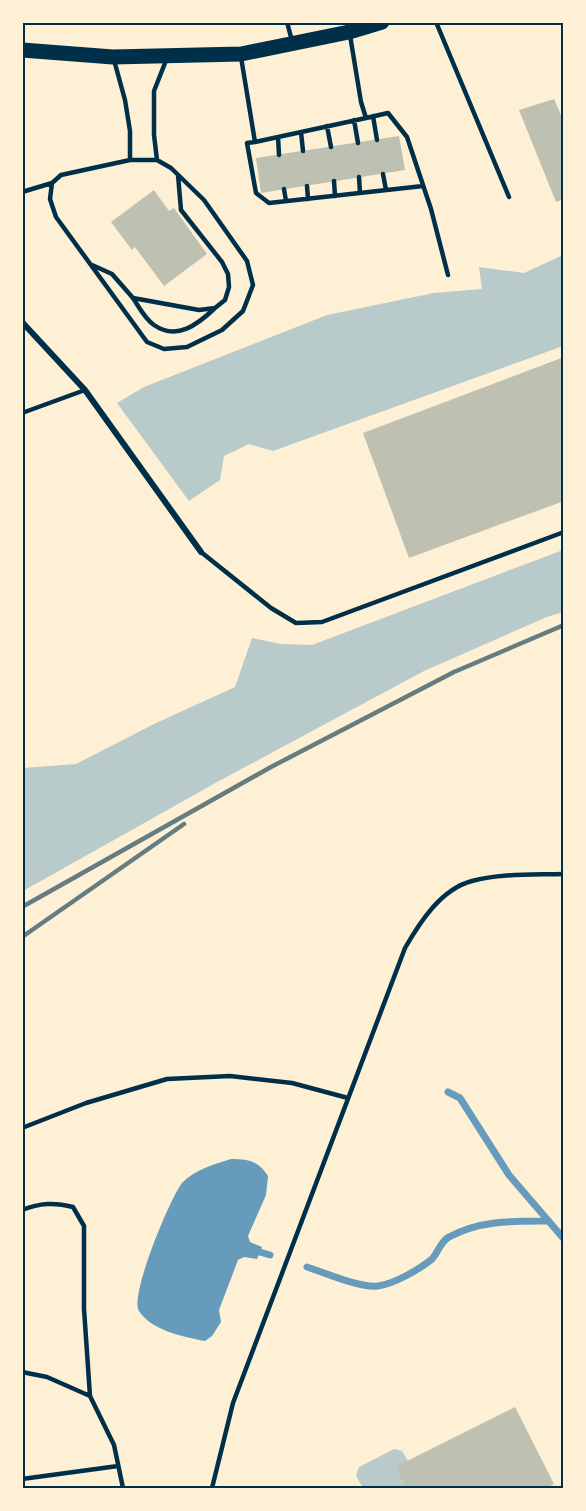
<svg xmlns="http://www.w3.org/2000/svg" width="586" height="1511" font-family="Overpass,sans-serif">
	<style>
		.green { fill: #b9caca }
		.water { fill: #669bbc }
		.lines { fill: none; stroke-linecap: round; stroke-linejoin: round }
		.stream { stroke: #669bbc; stroke-width: 7 }
		.building { fill: #bec0b2 }
		.service { stroke: #003049; stroke-width: 4.5 }
		.minor { stroke: #003049; stroke-width: 6 }
		.primary { stroke: #003049; stroke-width: 15 }
		.rail { stroke: #657d81; stroke-width: 4.5 }
		.neatline { fill: none; stroke: #003049; stroke-width: 2 }
	</style>
	<rect width="100%" height="100%" fill="#fdf0d5"/>
	<!-- green -->
	<path class="green" d="M563 255V346L273 451 249 444 224 456 220 480 189 501 117 403 144 387 327 315 434 293 482 289 479 267 524 273Z
		M563 550V612L547 617 424 671 219 781 23 891V768L76 764 154 724 235 687 252 638 281 644 312 645Z
		M394 1449 402 1451 408 1461 395 1467 405 1488H363L356 1476 359 1467Z"/>
	<!-- water -->
	<path class="water" d="M231 1159C249 1159 258 1161 268 1176L266 1195 248 1236 250 1242 262 1247 257 1259 244 1257 238 1260 219 1310 221 1322 212 1336 205 1341C183 1337 151 1330 139 1311 129 1297 170 1198 182 1183 194 1170 215 1164 231 1159Z"/>
	<g class="lines">
		<!-- stream -->
		<path class="stream" d="M448 1092 460 1098 509 1175 564 1239
			M256 1251 270 1255
			M307 1267C326 1273 359 1288 378 1286 394 1284 420 1269 432 1259 438 1252 441 1241 449 1237 480 1220 514 1221 548 1221"/>
	</g>
	<!-- building -->
	<path class="building" d="M554 99 564 122V199L556 202 519 110Z
		M399 136 405 170 261 193 256 158Z
		M154 190 169 211 174 208 207 254 164 286 135 247 132 250 111 222Z
		M564 357V501L409 558 363 433Z
		M515 1407 554 1484 546 1488H405L395 1467Z"/>
	<g class="lines">
		<!-- service -->
		<path class="service" d="M287 22 292 41
			M436 22 509 197
			M241 57 255 142 366 118 361 102 350 35
			M114 60 125 100 130 131V160
			M373 116 377 140
			M366 118 388 113 407 137 431 209 448 275
			M354 120 358 143
			M327 126 331 147
			M301 132 303 151
			M278 137 279 155
			M255 142 247 143 256 193 269 203 423 186
			M157 160 154 135V91L167 58
			M383 174 386 190
			M359 177 360 193
			M334 181 335 196
			M307 186 308 199
			M284 189 286 201
			M22 192 52 183 61 175 130 160H157L171 168 204 200 247 261 253 285 243 311 222 330 187 347 164 349 147 342 56 217 50 199 52 183
			M92 265 112 274 133 298 199 310 215 308 225 300 229 287 228 274 222 262 181 210 178 175
			M133 298C139 307 145 319 154 325 177 341 198 324 214 309
			M22 413 85 390
			M201 552 271 608 296 623 322 622 564 532
			M22 1128 86 1103 167 1079 230 1076 292 1083 348 1098
			M22 1210C40 1203 54 1202 73 1207L84 1226V1309L90 1396
			M22 1372 47 1377 90 1396 114 1445 123 1488
			M22 1479 118 1466
			M212 1488 233 1403 405 948C420 922 441 889 472 881 501 873 534 875 564 874"/>
		<!-- minor -->
		<path class="minor" d="M22 322 85 390 201 552"/>
		<!-- primary -->
		<path class="primary" d="M22 50 113 57 241 54 349 32 382 22"/>
		<!-- rail -->
		<path class="rail" d="M22 907 271 767 454 672 564 625
			M22 937 184 824"/>
	</g>
	<!-- border -->
	<rect width="586" height="1511" fill="none" stroke="#fdf0d5" stroke-width="48"/>
	<rect x="24" y="24" width="538" height="1463" class="neatline"/>
</svg>
